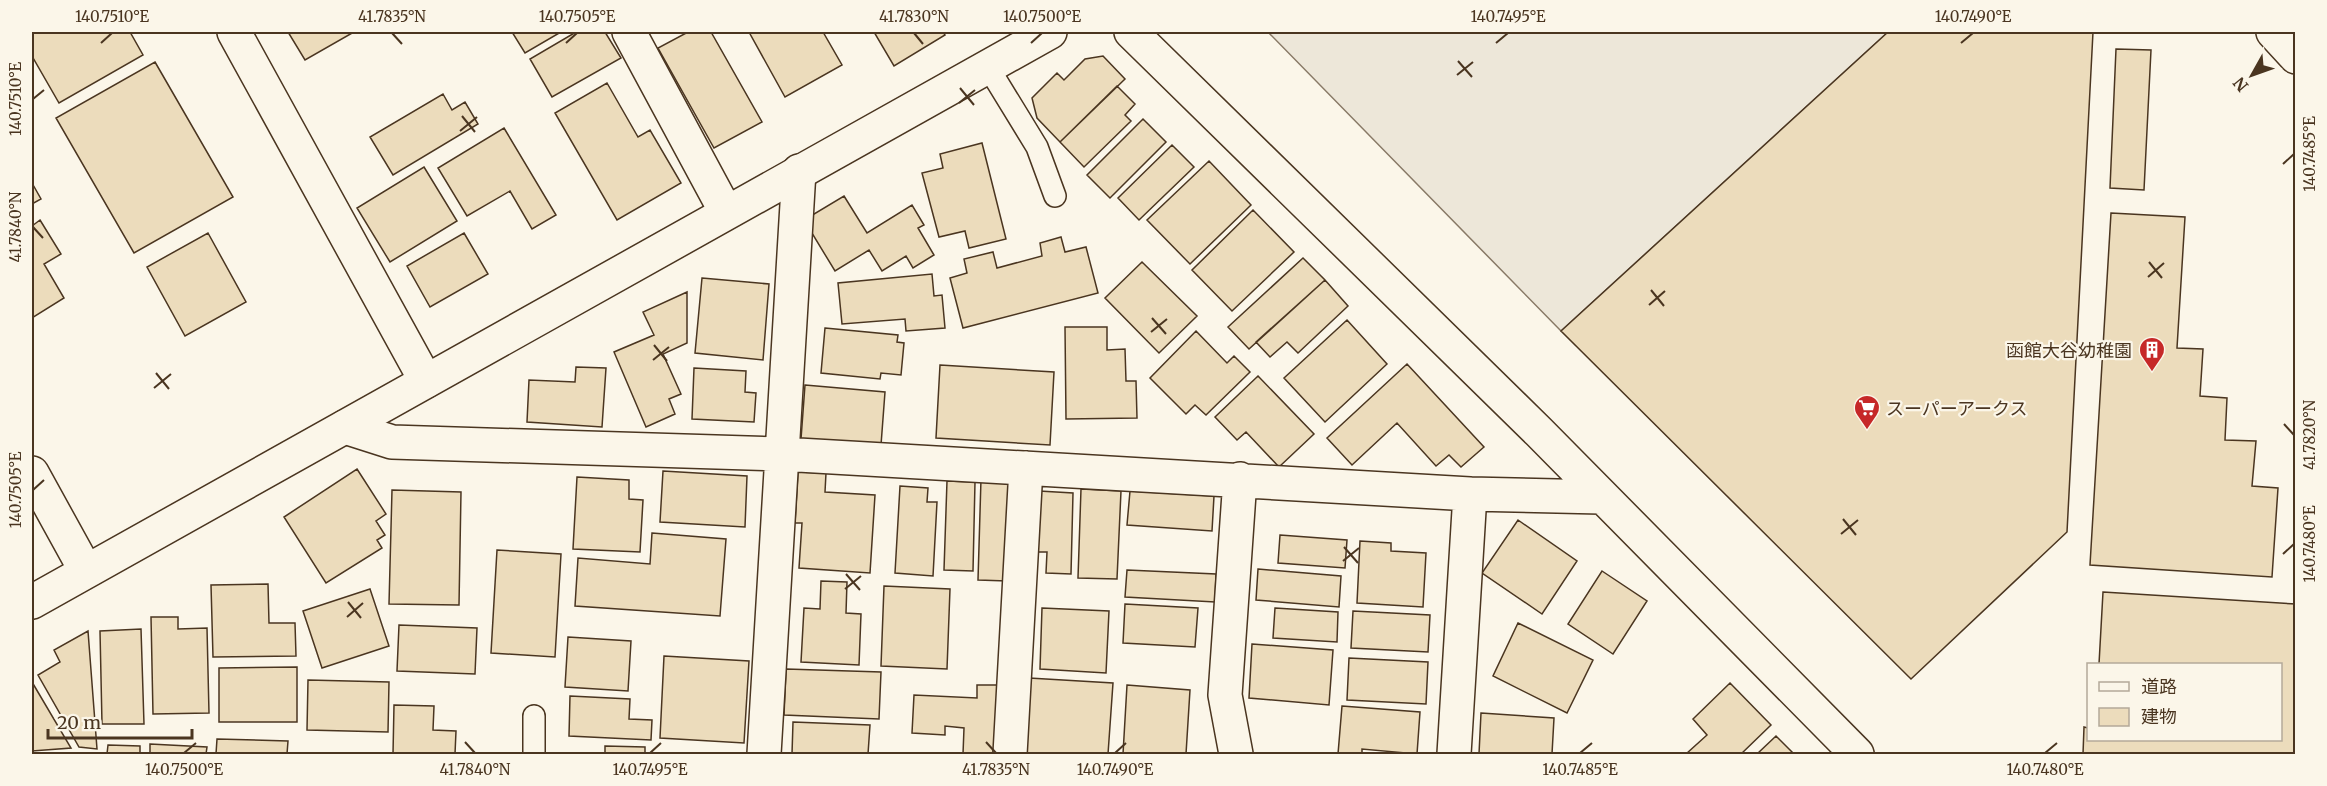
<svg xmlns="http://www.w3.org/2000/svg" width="2327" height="786" font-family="Merriweather,'Noto Sans JP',serif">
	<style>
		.parking { fill: #ede7d9; stroke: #887966; stroke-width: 1.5 }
		.building { fill: #ecdcbc; stroke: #4a3520; stroke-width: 1.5 }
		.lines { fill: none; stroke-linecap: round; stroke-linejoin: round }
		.lane-casing { stroke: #4a3520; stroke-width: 24 }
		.street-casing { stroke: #4a3520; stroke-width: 36 }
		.secondary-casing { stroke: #4a3520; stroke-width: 36 }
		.lane { stroke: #fbf6e9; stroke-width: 21 }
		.street { stroke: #fbf6e9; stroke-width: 33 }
		.secondary { stroke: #fbf6e9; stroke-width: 33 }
		.ticks { fill: none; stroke: #4a3520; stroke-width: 2 }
		.labels { text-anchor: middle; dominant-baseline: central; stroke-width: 4.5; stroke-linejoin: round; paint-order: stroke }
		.poi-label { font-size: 18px; fill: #4a3520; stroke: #fbf6e9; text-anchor: end }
		.neatline { fill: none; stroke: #4a3520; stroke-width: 2 }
		.ticks-label { font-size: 15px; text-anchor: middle; fill: #4a3520 }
	</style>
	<rect width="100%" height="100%" fill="#fbf6e9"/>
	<!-- parking -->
	<path class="parking" d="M1268 32H1888L1561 331Z"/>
	<!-- building -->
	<path class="building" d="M32 32H130L143 55 59 103 32 56Z
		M288 32H354L305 60Z
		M512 32H561L525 53Z
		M576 32H605L621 58 552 97 530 59Z
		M688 32H711L762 122 714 148 658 48Z
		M749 32H823L842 65 785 97Z
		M874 32H943L945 35 894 66Z
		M1888 32H2093L2067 532 1911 679 1561 331Z
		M2116 49 2151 50 2144 190 2110 188Z
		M1103 56 1125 79 1060 142 1037 118 1032 98 1057 73 1064 80 1085 59Z
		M155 62 233 197 134 253 56 118Z
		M607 83 638 137 650 130 681 183 617 220 555 113Z
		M1117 86 1135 104 1125 115 1131 121 1084 167 1060 142Z
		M443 94 452 110 465 102 478 124 393 175 370 137Z
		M1143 119 1166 142 1110 198 1087 175Z
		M504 128 556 215 532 229 510 191 467 216 438 168Z
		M982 143 1006 239 969 248 965 231 939 237 922 173 943 168 940 154Z
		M1172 145 1194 167 1139 220 1118 198Z
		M1209 161 1251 205 1190 264 1147 220Z
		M424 167 457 221 390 262 357 208Z
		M32 183 41 199 32 204Z
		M844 196 867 233 912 205 924 225 918 228 934 255 913 268 906 256 882 271 869 250 835 271 804 220Z
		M1253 210 1294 252 1232 311 1192 270Z
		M2111 213 2185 217 2177 348 2203 349 2200 396 2227 398 2225 440 2256 441 2252 486 2278 488 2272 577 2090 565Z
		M40 220 61 254 44 264 64 298 32 318V226Z
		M208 233 246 302 185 336 147 267Z
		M464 233 488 274 430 307 407 266Z
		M1061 237 1065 252 1086 247 1098 293 963 328 950 278 967 273 964 259 993 252 997 268 1042 256 1040 243Z
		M1303 258 1325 280 1249 349 1228 327Z
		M1142 262 1197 316 1159 353 1105 298Z
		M932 274 934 296 942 295 945 328 906 331 905 319 842 324 838 283Z
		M702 278 769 284 763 360 695 353Z
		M1325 280 1348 306 1298 353 1287 342 1270 357 1256 342Z
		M687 292V343L663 354 681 394 669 399 675 414 646 427 614 352 654 335 643 312Z
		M1347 320 1387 364 1325 422 1284 378Z
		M1065 327H1107V350L1125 349 1126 381H1136L1137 418 1066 419Z
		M825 328 898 335 897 342 904 343 901 375 881 373 880 379 821 373Z
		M1196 331 1227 363 1234 356 1250 372 1206 415 1195 405 1186 414 1150 378Z
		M1407 364 1484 447 1461 467 1449 455 1436 466 1397 423 1352 465 1327 438Z
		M940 365 1054 372 1050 445 936 438Z
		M576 367 606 368 602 427 527 422 529 380 575 382Z
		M694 368 746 371 745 392 756 393 754 422 692 419Z
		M1258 376 1314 434 1279 467 1246 432 1237 440 1215 417Z
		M805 385 885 392 881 445 801 439Z
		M357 469 386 514 376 521 385 535 377 540 382 548 326 583 284 517Z
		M663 471 747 476 745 527 660 522Z
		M798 472 826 473 825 492 875 495 870 573 799 568 802 523H795Z
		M577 477 629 480V499L643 500 640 552 573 549Z
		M981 479 1010 481 1007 581 978 580Z
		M947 481 975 482 973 571 944 570Z
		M900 486 928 488 927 502H937L933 576 895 573Z
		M1081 489 1121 491 1117 579 1078 578Z
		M392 490 461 492 459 605 389 604Z
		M1039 491 1073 493 1071 574 1046 573 1047 552H1036Z
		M1130 491 1214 496 1212 531 1127 525Z
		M1518 520 1577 561 1542 614 1482 573Z
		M652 533 726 539 720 616 575 606 578 558 650 564Z
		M1280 535 1347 540 1345 568 1278 563Z
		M1360 541 1391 543V551L1426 553 1423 607 1357 603Z
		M497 550 561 554 555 657 491 653Z
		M1258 569 1341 576 1339 607 1256 600Z
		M1127 570 1216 574 1215 602 1125 597Z
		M1602 571 1647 601 1613 654 1568 624Z
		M821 581 847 582 846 613 861 614 859 665 801 662 804 608 820 609Z
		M268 584 269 623H295L296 656 213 657 211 585Z
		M884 586 950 589 947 669 881 666Z
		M370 589 389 646 322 668 303 611Z
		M2103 592 2296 604V754H2083L2084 727 2088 728V740H2280V664H2099Z
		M1125 604 1198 608 1195 647 1123 643Z
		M1042 608 1109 611 1106 673 1040 669Z
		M1275 608 1338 612 1337 642 1273 638Z
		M1353 611 1430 615 1428 652 1351 648Z
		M151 617H178V629L207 628 209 713 153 714Z
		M1518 623 1593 660 1567 713 1493 676Z
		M399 625 477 628 475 674 397 671Z
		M141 629 144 724H102L100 631Z
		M88 631 97 749 79 747 38 675 60 662 54 650Z
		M568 637 631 641 628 691 565 687Z
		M1252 644 1333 650 1329 705 1249 698Z
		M664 656 749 661 744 743 660 738Z
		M1349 658 1428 662 1426 704 1347 700Z
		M297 667V722H219V668Z
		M786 669 881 672 879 719 784 715Z
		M1029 678 1113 683 1108 754H1024Z
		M308 680 389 682 388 732 307 730Z
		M32 682 71 748 32 751Z
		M1730 683 1771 725 1741 754H1686L1707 735 1693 719Z
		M977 685H1000L996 754H963L964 728 945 726V735L912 733 914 695 977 698Z
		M1127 685 1190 690 1186 754H1123Z
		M570 696 630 699 629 719 652 720 651 740 569 736Z
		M394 705 434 706 433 730 456 731 455 754H393Z
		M1342 706 1420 712 1417 754 1362 749V754H1338Z
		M1481 713 1554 718 1552 754H1479Z
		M793 722 870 725 868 754H792Z
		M1776 736 1794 754H1757Z
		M217 739 288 741 287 754H216Z
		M150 744 207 747 206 754H150Z
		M108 745 140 746V754H107Z
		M605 746 645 747V754H605Z"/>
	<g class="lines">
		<defs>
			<path id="lane" d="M988 67 1037 147 1055 196
				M534 754V716"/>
			<path id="street" d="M234 32 426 381
				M629 32 726 212
				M1131 32 1539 432 1857 754
				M345 427 392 442 781 454 1470 494 1601 497
				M32 473 86 571
				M764 754 799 171
				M1010 754 1026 468
				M1236 754 1225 695 1240 479
				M1454 754 1470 494"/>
			<path id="secondary" d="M2273 32 2296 57
				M32 602 1050 32"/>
		</defs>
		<!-- lane casing -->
		<use href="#lane" class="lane-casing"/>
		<!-- street casing -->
		<use href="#street" class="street-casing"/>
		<!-- secondary casing -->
		<use href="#secondary" class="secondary-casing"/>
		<!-- lane -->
		<use href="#lane" class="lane"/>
		<!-- street -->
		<use href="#street" class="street"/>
		<!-- secondary -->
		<use href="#secondary" class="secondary"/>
	</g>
	<!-- ticks -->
	<path class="ticks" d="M392 33 402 44M914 33 923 44M101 43 112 33M566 43 577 33M1031 43 1042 33M1496 43 1508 33M1961 43 1973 33M1458 61 1472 77M1457 75 1473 62M960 88 974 105M33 99 44 90M959 103 975 90M462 116 475 132M460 131 477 117M2283 164 2294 154M33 227 43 238M2149 262 2162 278M2148 277 2164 263M1651 290 1664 306M1649 305 1665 291M1152 318 1166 334M1151 332 1167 319M654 345 667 361M653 360 669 347M156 373 169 389M154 388 171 374M2284 424 2294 435M33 490 44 480M1843 519 1856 535M1841 534 1858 520M1344 547 1358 563M2283 554 2294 544M1343 561 1359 548M846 574 860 590M845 589 861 576M348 602 361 618M347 617 363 603M465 742 475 753M986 742 996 753M184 753 196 743M650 753 661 743M1115 753 1126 743M1580 753 1592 743M2045 753 2057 743"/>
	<!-- icons -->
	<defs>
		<symbol id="building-pin" viewBox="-11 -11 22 30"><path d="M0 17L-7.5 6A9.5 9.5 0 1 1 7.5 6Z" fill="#c62828" stroke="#fbf6e9"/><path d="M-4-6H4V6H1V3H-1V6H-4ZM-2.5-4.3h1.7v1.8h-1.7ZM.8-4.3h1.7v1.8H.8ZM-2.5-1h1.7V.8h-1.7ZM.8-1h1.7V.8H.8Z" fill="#fff"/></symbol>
		<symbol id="supermarket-pin" viewBox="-11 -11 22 30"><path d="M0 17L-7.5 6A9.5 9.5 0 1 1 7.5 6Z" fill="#c62828" stroke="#fbf6e9"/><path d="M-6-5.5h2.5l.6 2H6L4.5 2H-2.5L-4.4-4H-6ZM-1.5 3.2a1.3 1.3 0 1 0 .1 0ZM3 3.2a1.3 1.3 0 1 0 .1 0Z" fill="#fff"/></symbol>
	</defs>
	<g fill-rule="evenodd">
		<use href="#building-pin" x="2137" y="335" width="30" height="40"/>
		<use href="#supermarket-pin" x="1852" y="393" width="30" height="40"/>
	</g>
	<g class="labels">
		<!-- poi labels -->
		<g class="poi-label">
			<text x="2132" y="350">函館大谷幼稚園</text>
			<text x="1886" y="408" text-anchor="start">スーパーアークス</text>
		</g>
	</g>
	<!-- border -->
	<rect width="2327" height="786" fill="none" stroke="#fbf6e9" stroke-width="66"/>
	<!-- legend -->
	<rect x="2087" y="663" width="195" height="78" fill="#fbf6e9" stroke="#b4a999" stroke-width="1.5"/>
	<rect x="2099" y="682" width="30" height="9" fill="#fbf6e9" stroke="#b4a999" stroke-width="1.5"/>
	<text x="2141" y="693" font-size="18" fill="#4a3520">道路</text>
	<rect x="2099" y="708" width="30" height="18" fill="#ecdcbc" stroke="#b4a999" stroke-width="1.5"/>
	<text x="2141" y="723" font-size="18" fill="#4a3520">建物</text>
	<!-- north arrow -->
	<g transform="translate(2252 75) rotate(230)" stroke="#fbf6e9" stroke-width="4.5" paint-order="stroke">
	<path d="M0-4.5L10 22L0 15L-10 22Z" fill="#4a3520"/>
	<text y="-9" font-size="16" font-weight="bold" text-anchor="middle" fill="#4a3520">N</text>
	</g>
	<!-- scale -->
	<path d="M48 729v9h144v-9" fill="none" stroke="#4a3520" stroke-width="3"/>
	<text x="57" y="729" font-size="18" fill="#4a3520" stroke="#fbf6e9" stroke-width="4.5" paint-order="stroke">20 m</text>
	<rect x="33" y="33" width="2261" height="720" class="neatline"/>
	<g class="ticks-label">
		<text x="112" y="22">140.7510°E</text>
		<text x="392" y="22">41.7835°N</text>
		<text x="577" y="22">140.7505°E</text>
		<text x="914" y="22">41.7830°N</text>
		<text x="1042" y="22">140.7500°E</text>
		<text x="1508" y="22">140.7495°E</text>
		<text x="1973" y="22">140.7490°E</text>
		<text transform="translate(16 99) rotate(-90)" y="5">140.7510°E</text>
		<text transform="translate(2310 154) rotate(-90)" y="5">140.7485°E</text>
		<text transform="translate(16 227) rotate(-90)" y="5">41.7840°N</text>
		<text transform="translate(2310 435) rotate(-90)" y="5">41.7820°N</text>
		<text transform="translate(16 490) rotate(-90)" y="5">140.7505°E</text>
		<text transform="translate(2310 544) rotate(-90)" y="5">140.7480°E</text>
		<text x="184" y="775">140.7500°E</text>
		<text x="475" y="775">41.7840°N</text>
		<text x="650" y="775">140.7495°E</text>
		<text x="996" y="775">41.7835°N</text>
		<text x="1115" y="775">140.7490°E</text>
		<text x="1580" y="775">140.7485°E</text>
		<text x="2045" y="775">140.7480°E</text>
	</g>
</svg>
